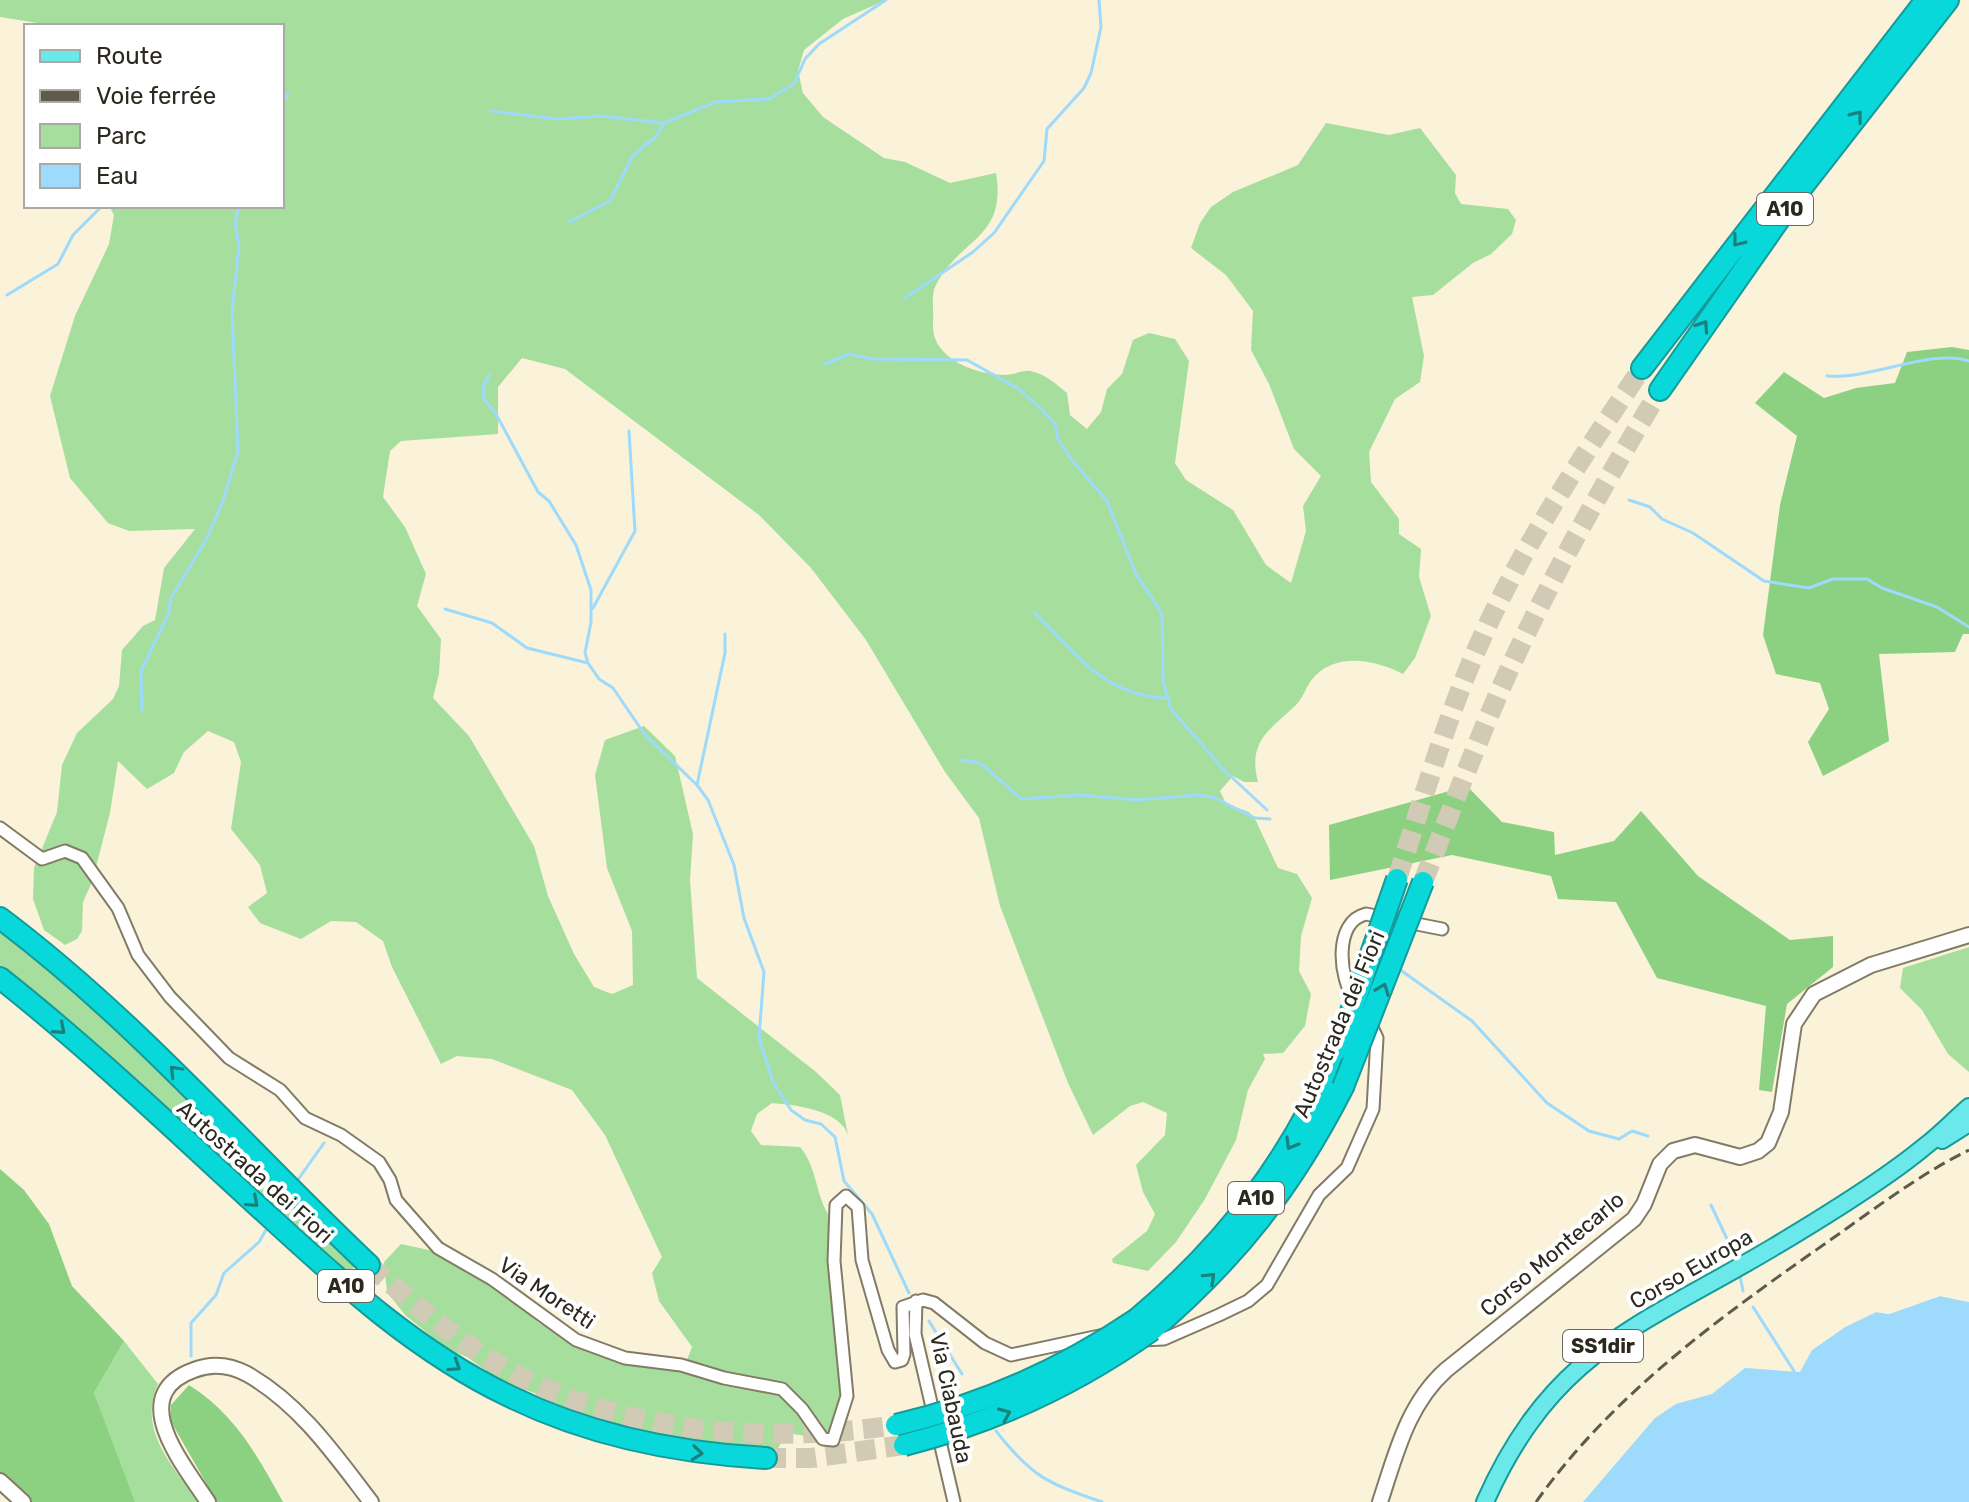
<svg xmlns="http://www.w3.org/2000/svg" width="1969" height="1502" font-family="Rubik,sans-serif">
	<style>
		.green { fill: #a6df9d }
		.forest { fill: #8cd181 }
		.water { fill: #9ddafc }
		.pier { fill: #faf2d9 }
		.lines { fill: none; stroke-linecap: round; stroke-linejoin: round }
		.stream { stroke: #9ddafc; stroke-width: 3 }
		.highway-tunnel { stroke: #d1cab4; stroke-width: 20; stroke-dasharray: 20 10; stroke-linecap: butt }
		.street-casing { stroke: #827b65; stroke-width: 15 }
		.secondary-casing { stroke: #827b65; stroke-width: 18 }
		.primary-casing { stroke: #149a98; stroke-width: 20 }
		.highway-casing { stroke: #149a98; stroke-width: 24 }
		.street { stroke: #fff; stroke-width: 11 }
		.secondary { stroke: #fff; stroke-width: 14 }
		.primary { stroke: #6be8e9; stroke-width: 16 }
		.highway { stroke: #08d8da; stroke-width: 20 }
		.rail { stroke: #5e5a4c; stroke-width: 3; stroke-dasharray: 12 6; stroke-linecap: butt }
		.highway-bridge-casing { stroke: #149a98; stroke-width: 24; stroke-linecap: butt }
		.highway-bridge { stroke: #08d8da; stroke-width: 20 }
		.oneway { stroke: #1a807c }
		.labels { text-anchor: middle; dominant-baseline: central; stroke-width: 8; stroke-linejoin: round; paint-order: stroke }
		.shield { fill: #fff; stroke: #6b6862; stroke-width: 2 }
		.shield-label { font-size: 20px; font-weight: bold; fill: #2b281e }
		.street-label { font-size: 22px; fill: #2b281e; stroke: #fff }
	</style>
	<rect width="100%" height="100%" fill="#faf2d9"/>
	<!-- green -->
	<path class="green" d="M0 0H886L843 19 804 50 798 71 803 93 823 117 884 158 905 162 950 183 996 173C1007 240 959 237 935 287 931 296 934 312 933 323 930 358 976 375 1005 375 1013 375 1022 370 1030 371 1044 373 1056 384 1067 393L1070 415 1087 429 1101 412 1107 389 1122 374 1133 340 1149 333 1175 339 1189 361 1175 463 1186 480 1233 510 1266 565 1291 583 1306 531 1303 506 1321 476 1294 449 1269 384 1251 350 1253 311 1226 275 1191 248 1200 223 1211 207 1233 192 1298 165 1326 123 1389 135 1420 128 1456 175 1455 193 1461 204 1508 209 1516 220 1512 234 1491 254 1473 263 1433 295 1412 297 1424 356 1420 382 1395 399 1369 452 1371 482 1399 519V534L1421 549 1419 577 1431 616 1415 658 1403 674C1377 661 1340 652 1316 675 1306 684 1305 696 1296 705 1271 729 1247 740 1258 782H1244L1233 776 1220 791 1226 804 1249 812 1256 821 1278 868 1297 874 1312 898 1301 936 1299 971 1311 994 1305 1026 1283 1053 1263 1054 1265 1059 1248 1090 1236 1140 1205 1199 1176 1242 1148 1271 1113 1263 1112 1259 1147 1231 1155 1214 1143 1192 1136 1165 1165 1135 1167 1113 1143 1102 1130 1106 1093 1135 1068 1083 1000 906 979 818 945 772 866 640 811 568 759 515 565 369 522 358 498 387V434L401 441 390 451 383 497 405 527 426 574 417 606 441 639 439 674 433 698 469 736 534 846 548 896 574 954 594 987 612 994 633 985 632 931 607 868 595 775 605 740 644 726 675 756 693 834 690 880 697 978 816 1072 840 1095 848 1135C840 1110 796 1105 772 1103L757 1114 751 1131 761 1145 800 1147C817 1167 815 1192 828 1214L844 1391 833 1432 820 1438 786 1433 775 1454 630 1429 580 1415 542 1396 499 1380 467 1357 447 1349 405 1315 387 1292 384 1262 401 1244 438 1252 499 1288 539 1323 602 1356 667 1368 686 1362 692 1347 659 1301 652 1273 662 1257 605 1135 572 1090 492 1059 457 1056 441 1064 392 967 383 941 356 922 331 921 301 939 260 923 248 907 267 893 260 865 231 829 241 762 234 742 208 731 184 752 174 773 147 789 118 761 110 813 92 882 83 902 82 931 77 939 65 945 44 930 33 899 34 868 57 812 62 765 77 733 113 699 119 686 122 650 143 626 155 620 164 568 195 529 129 531 108 523 70 478 50 396 75 316 109 244 114 215 109 206H282V26H56L0 17Z
		M0 930 94 1008 356 1264 349 1274 90 1040 0 967Z
		M1969 947V1072L1948 1054 1922 1010 1900 988 1903 968Z
		M124 1341 158 1384C137 1431 173 1465 198 1502H135L129 1493 94 1393Z"/>
	<!-- forest -->
	<path class="forest" d="M1952 347 1969 350V634H1963L1955 652 1879 654 1889 741 1823 776 1808 742 1829 709 1820 683 1776 674 1763 635 1780 505 1797 436 1755 403 1784 372 1824 398 1856 388 1895 383 1907 352Z
		M1467 786 1502 822 1554 832 1555 855 1614 841 1641 811 1698 876 1790 940 1833 936V967L1787 1004 1772 1092 1759 1090 1766 1006 1657 978 1616 902 1558 899 1551 876 1452 855 1330 880 1329 825Z
		M0 1169 24 1190 49 1224 72 1286 124 1341 94 1393 135 1502H28L0 1476Z
		M189 1385C235 1414 257 1455 283 1502H217L170 1420 171 1405Z"/>
	<!-- water -->
	<path class="water" d="M1940 1296 1969 1302V1502H1583L1655 1418 1676 1404 1712 1394 1745 1368 1800 1372 1812 1350 1845 1327 1876 1312 1889 1314Z"/>
	<!-- pier -->
	<path class="pier" d="M1939 1292 1969 1298V1302L1940 1296 1889 1314 1876 1312 1845 1327 1812 1350 1822 1336 1858 1315Z"/>
	<g class="lines">
		<!-- stream -->
		<path class="stream" d="M282 104 288 94
			M491 111 557 119 601 116 664 123 716 102 769 99 794 84 805 59 819 44 886 0
			M569 222 610 201 632 157 656 136 664 123
			M7 295 58 264 73 235 102 206
			M905 298 973 252 994 233 1044 161 1047 129 1084 88 1091 73 1101 27 1099 0
			M825 364 849 354 871 359 967 360 1019 389 1040 408 1055 424 1058 439 1070 458 1107 501 1135 572 1162 614 1163 681 1171 709 1224 770 1267 810
			M489 375 483 388 484 399 496 414 538 492 549 501 576 545 591 590V622L585 653 588 663 599 679 613 688 645 735 697 785 708 800 734 865 744 918 764 972 759 1038 773 1082 791 1110 805 1120 821 1124 835 1137 844 1181 872 1214 909 1293
			M1827 376C1870 380 1932 348 1969 361
			M1629 500 1650 507 1662 519 1693 533 1764 581 1809 588 1833 579H1867L1882 588 1937 607 1969 627
			M593 608 635 531 629 431
			M445 609 492 623 527 648 588 663
			M1034 612C1076 653 1103 695 1165 698
			M142 711 141 671 168 615 171 598 206 540 223 501 238 452 232 311 239 246 235 223 239 206
			M961 760 980 763 1022 799 1079 795 1136 800 1198 795 1215 798 1255 818 1270 819
			M697 785 725 653V634
			M1399 969 1472 1021 1547 1103 1589 1131 1619 1139 1632 1131 1648 1136
			M297 1181 324 1143
			M1711 1205 1736 1258
			M276 1211 284 1197
			M1740 1276 1743 1291
			M1753 1307 1794 1371
			M929 1321 962 1374
			M191 1356V1323L216 1295 224 1273 259 1242 266 1230
			M996 1431C1032 1477 1047 1483 1102 1502"/>
		<!-- highway-tunnel -->
		<path class="highway-tunnel" d="M1397 879C1423 800 1446 718 1480 642 1523 544 1583 456 1642 368
			M1423 882C1455 801 1485 719 1523 640 1564 554 1611 472 1660 390
			M369 1265C409 1300 449 1334 494 1362 612 1433 763 1445 896 1425
			M766 1458H811L904 1445"/>
		<defs>
			<path id="street" d="M0 828 42 859 65 851 82 858 118 908 138 955 170 997 229 1058 280 1090 305 1118 341 1135 379 1162 390 1180 396 1200 438 1248 492 1279 576 1340 625 1358 681 1365 724 1378 782 1389 802 1409 823 1439 833 1440 847 1396 834 1261 836 1205 846 1196 858 1207 862 1260 888 1350 895 1362 902 1360 904 1354 903 1307 923 1300 934 1303 985 1343 1011 1355 1104 1335
				M1355 1000C1339 979 1333 922 1366 914L1442 929
				M916 1301 915 1334 954 1502
				M1141 1340 1164 1339 1219 1315 1248 1301 1267 1285 1319 1195 1347 1168 1373 1109 1377 1038 1369 1021"/>
			<path id="secondary" d="M0 1481 23 1502
				M208 1502C184 1465 124 1395 194 1370 212 1363 230 1365 247 1374 300 1404 335 1455 371 1502
				M1380 1502C1396 1454 1407 1405 1446 1370L1634 1219 1644 1204 1660 1164 1673 1151 1695 1145 1740 1157 1758 1151 1768 1143 1781 1112 1794 1024 1814 994 1871 965 1969 935"/>
			<path id="primary" d="M1942 1140 1969 1123
				M1485 1502C1553 1350 1639 1327 1772 1248 1819 1220 1883 1181 1924 1147 1940 1135 1954 1120 1969 1107"/>
			<path id="highway" d="M1642 368 1926 0
				M1660 390 1799 191 1948 0
				M0 918C136 1020 246 1149 369 1265
				M0 978C95 1053 183 1138 272 1219 345 1286 419 1353 509 1396 590 1436 676 1453 766 1458
				M1137 1319C1227 1243 1292 1158 1338 1049
				M1152 1330C1236 1258 1292 1187 1343 1087"/>
		</defs>
		<!-- street casing -->
		<use href="#street" class="street-casing"/>
		<!-- secondary casing -->
		<use href="#secondary" class="secondary-casing"/>
		<!-- primary casing -->
		<use href="#primary" class="primary-casing"/>
		<!-- highway casing -->
		<use href="#highway" class="highway-casing"/>
		<!-- street -->
		<use href="#street" class="street"/>
		<!-- secondary -->
		<use href="#secondary" class="secondary"/>
		<!-- primary -->
		<use href="#primary" class="primary"/>
		<!-- highway -->
		<use href="#highway" class="highway"/>
		<!-- rail -->
		<path class="rail" d="M1536 1502C1613 1394 1719 1318 1826 1243 1872 1211 1918 1175 1969 1150"/>
		<defs>
			<path id="highway-bridge" d="M1338 1049 1397 879
				M1343 1087 1423 882
				M896 1425C983 1405 1063 1369 1137 1319
				M904 1445C995 1422 1075 1385 1152 1330"/>
		</defs>
		<!-- highway-bridge casing -->
		<use href="#highway-bridge" class="highway-bridge-casing"/>
		<!-- highway-bridge -->
		<use href="#highway-bridge" class="highway-bridge"/>
	</g>
	<!-- one-way arrows -->
	<defs><path id="oneway-chevron" d="M-2-3.5L2.5 0L-2 3.5" fill="none" stroke-width="1.6" stroke-linecap="round" stroke-linejoin="round" transform="scale(2)"/></defs>
	<g class="oneway">
		<use href="#oneway-chevron" transform="translate(1857 116) rotate(-52)"/>
		<use href="#oneway-chevron" transform="translate(1738 241) rotate(128)"/>
		<use href="#oneway-chevron" transform="translate(1703 326) rotate(-56)"/>
		<use href="#oneway-chevron" transform="translate(1383 989) rotate(-69)"/>
		<use href="#oneway-chevron" transform="translate(60 1029) rotate(41)"/>
		<use href="#oneway-chevron" transform="translate(175 1071) rotate(-134)"/>
		<use href="#oneway-chevron" transform="translate(1291 1144) rotate(120)"/>
		<use href="#oneway-chevron" transform="translate(253 1202) rotate(42)"/>
		<use href="#oneway-chevron" transform="translate(1210 1278) rotate(-44)"/>
		<use href="#oneway-chevron" transform="translate(455 1366) rotate(33)"/>
		<use href="#oneway-chevron" transform="translate(1005 1414) rotate(-23)"/>
		<use href="#oneway-chevron" transform="translate(697 1453) rotate(6)"/>
	</g>
	<g class="labels">
		<!-- shield labels -->
		<g class="shield">
			<rect x="1757" y="193" width="56" height="32" rx="6"/>
			<rect x="1228" y="1182" width="56" height="32" rx="6"/>
			<rect x="318" y="1270" width="56" height="32" rx="6"/>
			<rect x="1563" y="1330" width="80" height="32" rx="6"/>
		</g>
		<g class="shield-label">
			<text x="1785" y="209">A10</text>
			<text x="1256" y="1198">A10</text>
			<text x="346" y="1286">A10</text>
			<text x="1603" y="1346">SS1dir</text>
		</g>
		<!-- street labels -->
		<g class="street-label">
			<text transform="translate(1339 1024) rotate(-67)">Autostrada dei Fiori</text>
			<text transform="translate(255 1172) rotate(42)">Autostrada dei Fiori</text>
			<text transform="translate(1552 1254) rotate(-40)">Corso Montecarlo</text>
			<text transform="translate(1691 1269) rotate(-30)">Corso Europa</text>
			<text transform="translate(547 1293) rotate(34)">Via Moretti</text>
			<text transform="translate(951 1398) rotate(78)">Via Ciabauda</text>
		</g>
	</g>
	<!-- legend -->
	<rect x="24" y="24" width="260" height="184" fill="#ffffff" stroke="#aaa9a5" stroke-width="2"/>
	<rect x="40" y="50" width="40" height="12" fill="#6be8e9" stroke="#aaa9a5" stroke-width="2"/>
	<text x="96" y="64" font-size="24" fill="#2b281e">Route</text>
	<rect x="40" y="90" width="40" height="12" fill="#5e5a4c" stroke="#aaa9a5" stroke-width="2"/>
	<text x="96" y="104" font-size="24" fill="#2b281e">Voie ferrée</text>
	<rect x="40" y="124" width="40" height="24" fill="#a6df9d" stroke="#aaa9a5" stroke-width="2"/>
	<text x="96" y="144" font-size="24" fill="#2b281e">Parc</text>
	<rect x="40" y="164" width="40" height="24" fill="#9ddafc" stroke="#aaa9a5" stroke-width="2"/>
	<text x="96" y="184" font-size="24" fill="#2b281e">Eau</text>
</svg>
